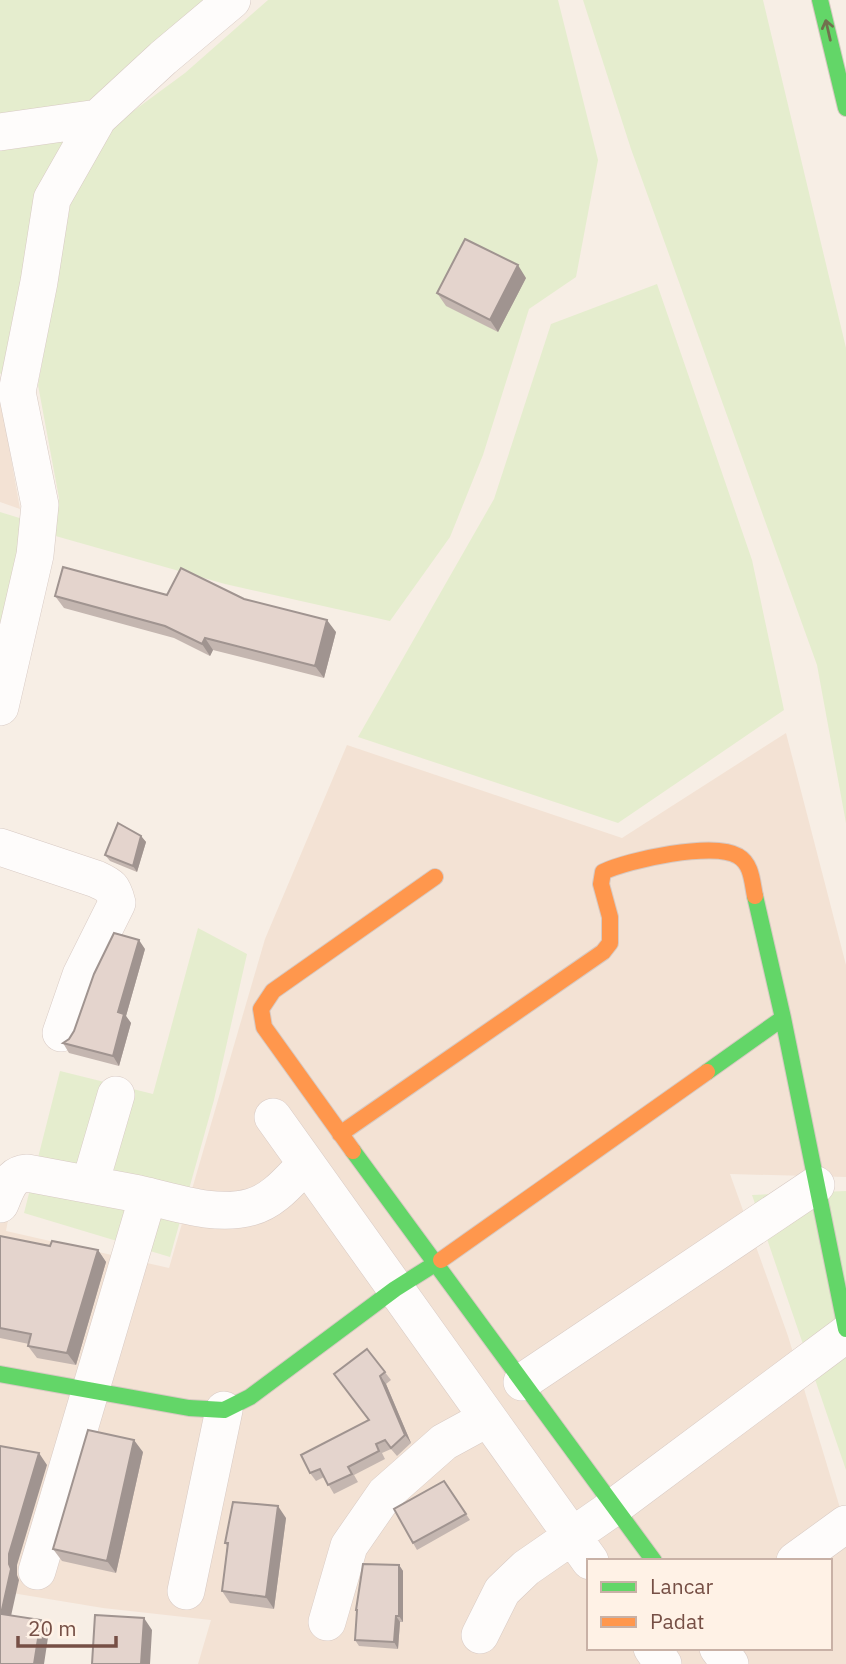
<svg xmlns="http://www.w3.org/2000/svg" width="846" height="1664" font-family="'IBM Plex Sans',sans-serif">
	<style>
		.residential { fill: #f3e2d4; fill-rule: evenodd }
		.green { fill: #e5edce }
		.lines { fill: none; stroke-linecap: round; stroke-linejoin: round }
		.street-casing { stroke: #d8cac4; stroke-width: 38 }
		.fast-casing { stroke: #d7c9c2; stroke-width: 18 }
		.slow-casing { stroke: #d7c9c2; stroke-width: 18 }
		.street { stroke: #fefcfb; stroke-width: 37 }
		.fast { stroke: #63d668; stroke-width: 16 }
		.slow { stroke: #ff974d; stroke-width: 16 }
		.wall { fill: #c4b6b0 }
		.shaded-wall { fill: #a09490 }
		.building { fill: #e4d4cd; stroke: #a09490; stroke-width: 2 }
		.oneway { stroke: #71714e }
	</style>
	<rect width="100%" height="100%" fill="#f7eee5"/>
	<!-- residential -->
	<path class="residential" d="M0 396 20 509 0 502Z
		M786 733 846 965V1177L730 1174 788 1336 840 1508H846V1664H198L211 1620 103 1608 0 1591V1171L16 1176 6 1231 169 1268 265 939 347 745 622 838ZM589 1561H830V1648H589Z"/>
	<!-- green -->
	<path class="green" d="M0 0H232L163 58 52 198 17 392 0 373Z
		M268 0H558L598 160 576 277 529 309 483 455 450 537 390 621 225 584 52 535 59 498 38 385 73 189 113 126 185 73Z
		M583 0H763L846 348V823L817 665 631 149Z
		M657 284 752 560 784 710 618 823 358 737 494 499 551 324Z
		M0 512 26 520 0 663Z
		M198 928 247 954 214 1100 170 1257 24 1213 60 1071 153 1094Z
		M846 1191V1470L752 1195Z"/>
	<g class="lines">
		<defs>
			<path id="street" d="M0 132 98 118
				M0 707 35 555 40 505 17 392 39 282 52 199 98 118 163 58 232 0
				M0 847 96 879C111 886 113 887 117 903L81 975 61 1033
				M273 1117 590 1561
				M90 1184 116 1095
				M0 1204C6 1190 10 1174 27 1173 65 1180 102 1187 139 1194 175 1202 215 1217 251 1207 274 1201 290 1180 306 1164
				M522 1382 816 1185
				M795 1561 846 1524
				M37 1571 148 1196
				M186 1591 224 1410
				M327 1622 349 1546 385 1494 444 1442 488 1418
				M480 1635 502 1591 526 1568 614 1507 846 1334
				M652 1648 663 1664
				M718 1648 730 1664"/>
			<path id="fast" d="M820 0 846 108
				M755 896 783 1018 846 1329
				M707 1072 783 1018
				M353 1151 654 1561
				M0 1374 189 1408 224 1410 250 1397 395 1289 441 1260"/>
			<path id="slow" d="M340 1134 603 952 610 943V917L601 884 603 872C628 860 714 841 738 856 752 864 752 882 755 896
				M353 1151 264 1027 261 1009 273 991 435 877
				M441 1260 707 1072"/>
		</defs>
		<!-- street casing -->
		<use href="#street" class="street-casing"/>
		<!-- fast casing -->
		<use href="#fast" class="fast-casing"/>
		<!-- slow casing -->
		<use href="#slow" class="slow-casing"/>
		<!-- street -->
		<use href="#street" class="street"/>
		<!-- fast -->
		<use href="#fast" class="fast"/>
		<!-- slow -->
		<use href="#slow" class="slow"/>
	</g>
	<!-- wall -->
	<path class="wall" d="M526 278 498 332 446 306 437 293Z
		M167 595 244 599 336 632 324 678 213 650 210 656 174 638 64 608 55 596Z
		M141 836 146 842 137 872 110 861 105 855Z
		M145 949 126 1016 131 1023 119 1066 69 1053 63 1043 69 1039Z
		M0 1236 50 1246 98 1250 106 1262 76 1365 37 1358 28 1346 29 1344 0 1338Z
		M367 1349 391 1380 386 1384 411 1443 397 1456 391 1449 382 1453 385 1459 354 1475 358 1482 334 1494 324 1477 316 1481 310 1473 369 1420Z
		M143 1452 116 1573 62 1561 53 1549Z
		M444 1481 470 1520 417 1550 413 1543Z
		M286 1518 274 1609 230 1603 222 1591 227 1546 225 1543Z
		M399 1565 403 1571V1622H400L398 1649 359 1646 355 1640 357 1612 356 1610Z"/>
	<!-- shaded-wall -->
	<path class="shaded-wall" d="M518 265 526 278 498 332 490 320Z
		M327 620 336 632 324 678 315 666Z
		M205 638 213 650 210 656 202 644Z
		M141 836 146 842 137 872 133 866Z
		M139 940 145 949 126 1016 131 1023 119 1066 113 1056 118 1012Z
		M98 1250 106 1262 76 1365 67 1353Z
		M380 1376 386 1384 411 1443 405 1435Z
		M134 1440 143 1452 116 1573 107 1561Z
		M39 1453 47 1465 17 1565V1575L19 1580 9 1625 1 1614 9 1564V1554Z
		M278 1506 286 1518 274 1609 266 1597Z
		M399 1565 403 1571V1622L399 1616Z
		M396 1616 400 1622 398 1649 394 1642Z
		M144 1618 152 1630 150 1664H141Z
		M41 1620 49 1631 44 1664H34Z"/>
	<!-- building -->
	<path class="building" d="M465 239 518 265 490 320 437 293Z
		M63 567 167 595 181 568 244 599 327 620 315 666 205 638 202 644 165 626 55 596Z
		M118 823 141 836 133 866 105 855Z
		M114 933 139 940 118 1012 124 1014 113 1056 63 1043 69 1039 74 1031 94 974Z
		M0 1236 50 1246 52 1241 98 1250 67 1353 28 1346 31 1334 0 1328Z
		M367 1349 385 1372 380 1376 405 1435 391 1448 385 1440 376 1444 379 1451 348 1467 352 1474 328 1485 320 1469 310 1473 301 1455 369 1420 334 1374Z
		M88 1430 134 1440 107 1561 53 1549Z
		M0 1446 39 1453 9 1554V1564L11 1569 1 1614 41 1620 34 1664H0Z
		M444 1481 466 1514 413 1543 394 1509Z
		M233 1502 278 1506 266 1597 222 1591 228 1543H225Z
		M363 1564 399 1565V1616H396L394 1642 355 1640 357 1610H356Z
		M95 1615 144 1618 141 1664H92Z"/>
	<!-- one-way arrows -->
	<defs><path id="oneway-shaft" d="M-6 0H5M1.5-3L5.5 0L1.5 3" fill="none" stroke-width="1.6" stroke-linecap="round" stroke-linejoin="round" transform="scale(1.75)"/></defs>
	<use class="oneway" href="#oneway-shaft" transform="translate(828 30) rotate(-103)"/>
	<!-- legend -->
	<rect x="587" y="1559" width="245" height="91" fill="#fff2e6" stroke="#c8b1a6" stroke-width="2"/>
	<rect x="601" y="1582" width="35" height="10" fill="#63d668" stroke="#c8b1a6" stroke-width="2"/>
	<text x="650" y="1594" font-size="21" fill="#764f45">Lancar</text>
	<rect x="601" y="1617" width="35" height="10" fill="#ff974d" stroke="#c8b1a6" stroke-width="2"/>
	<text x="650" y="1629" font-size="21" fill="#764f45">Padat</text>
	<!-- scale -->
	<path d="M18 1636v10h98v-10" fill="none" stroke="#764f45" stroke-width="3.5"/>
	<text x="28" y="1636" font-size="21" fill="#764f45" stroke="#fff2e6" stroke-width="5" paint-order="stroke">20 m</text>
</svg>
